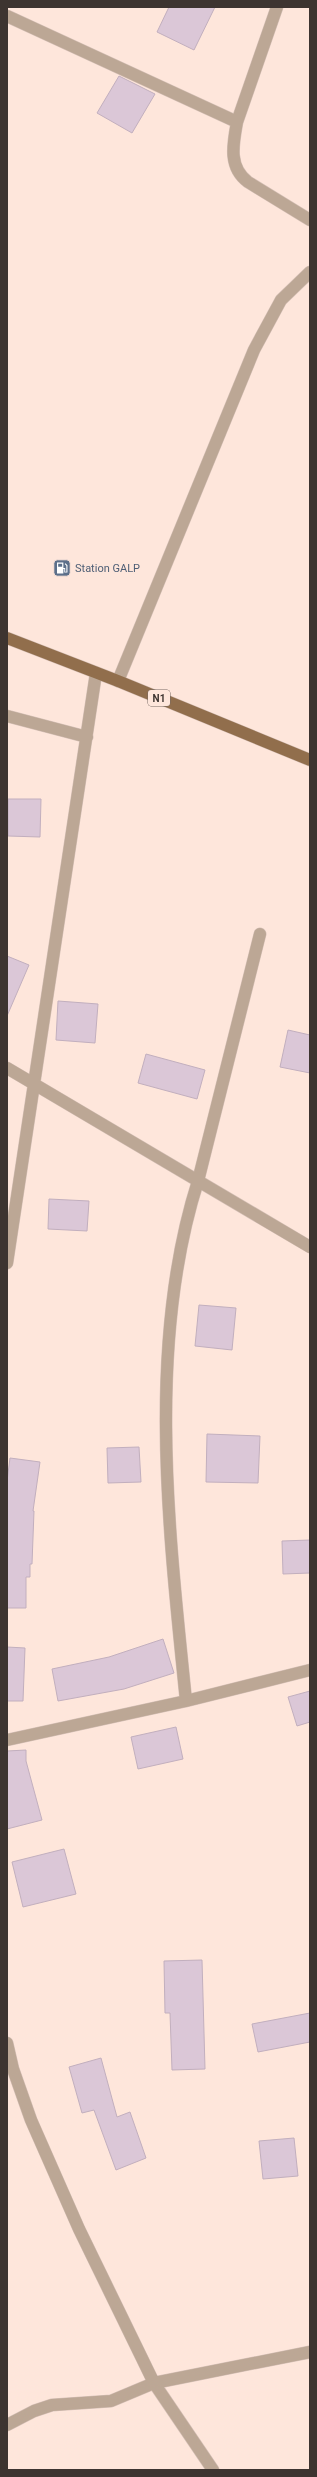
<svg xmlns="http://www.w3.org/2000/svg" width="317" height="2477" font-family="Roboto,sans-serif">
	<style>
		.building { fill: #dbc7d7; stroke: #c2afbe }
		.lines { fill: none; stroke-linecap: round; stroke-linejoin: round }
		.street-casing { stroke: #d7c2b9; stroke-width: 13 }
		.primary-casing { stroke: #d7c2b9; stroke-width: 13 }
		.street { stroke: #bca795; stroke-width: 12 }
		.primary { stroke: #916e4c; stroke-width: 12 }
		.labels { text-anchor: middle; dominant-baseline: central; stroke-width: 3.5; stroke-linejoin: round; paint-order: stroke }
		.shield { fill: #fee6db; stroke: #776963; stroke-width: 1 }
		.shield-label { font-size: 10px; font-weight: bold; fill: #3d3430 }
		.service-label { font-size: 11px; fill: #4e5e75; stroke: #fee6db; text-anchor: start }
	</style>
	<rect width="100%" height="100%" fill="#fee6db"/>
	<!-- building -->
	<path class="building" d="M169 7H215L194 50 157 32Z
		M119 76 155 94 132 133 97 113Z
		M8 799H41L40 837 8 836Z
		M7 956 29 965 7 1016Z
		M58 1001 98 1004 95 1043 56 1040Z
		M288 1030 310 1035V1073L280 1067Z
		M146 1054 205 1070 197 1099 138 1083Z
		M49 1199 89 1201 87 1231 48 1229Z
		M199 1305 236 1308 232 1350 195 1346Z
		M207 1434 260 1436 258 1483 206 1482Z
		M139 1447 141 1482 108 1483 107 1448Z
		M10 1458 40 1462 33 1511H34L32 1564H30V1577H26V1608H7V1481Z
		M310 1540V1573L283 1574 282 1541Z
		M163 1639 174 1673 124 1689 58 1701 52 1669 109 1657Z
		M7 1647 25 1648 23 1701H7Z
		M310 1691V1722L297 1726 288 1697Z
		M176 1727 183 1759 138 1769 131 1737Z
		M26 1750V1761L42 1820 7 1829V1751Z
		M64 1849 76 1894 23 1907 12 1862Z
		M202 1960 205 2069 172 2070 170 2013H165L164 1961Z
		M310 2013V2042L258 2052 252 2024Z
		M101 2058 117 2117 130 2112 146 2158 116 2170 94 2110 82 2113 69 2067Z
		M294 2138 298 2176 263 2179 259 2141Z"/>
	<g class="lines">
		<defs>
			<path id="street" d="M277 7 237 122C233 144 228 167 248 182L310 220
				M7 16 237 122
				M118 681 254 350 281 300 310 272
				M7 716 87 737
				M7 1068 310 1247
				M7 1263 96 673
				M186 1701C169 1533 146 1344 198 1181L260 934
				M7 1740 186 1701 310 1670
				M7 2043 13 2069 31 2120 79 2229 154 2383 213 2470
				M7 2425 34 2411 52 2405 111 2401 154 2383 310 2352"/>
			<path id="primary" d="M7 638 118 681 310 760"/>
		</defs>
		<!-- street casing -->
		<use href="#street" class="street-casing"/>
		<!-- primary casing -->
		<use href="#primary" class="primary-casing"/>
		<!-- street -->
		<use href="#street" class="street"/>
		<!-- primary -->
		<use href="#primary" class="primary"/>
	</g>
	<!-- icons -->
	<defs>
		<symbol id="fuel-square" viewBox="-11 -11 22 22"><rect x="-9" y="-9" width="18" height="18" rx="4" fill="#5c6f8a" stroke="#fee6db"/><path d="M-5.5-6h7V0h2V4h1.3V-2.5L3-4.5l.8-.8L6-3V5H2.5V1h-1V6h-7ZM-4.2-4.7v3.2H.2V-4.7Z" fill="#fff"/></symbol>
	</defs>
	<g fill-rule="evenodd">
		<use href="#fuel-square" x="52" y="558" width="20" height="20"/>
	</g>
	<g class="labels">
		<!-- shield labels -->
		<rect class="shield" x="148" y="690" width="22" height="16" rx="3"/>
		<g class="shield-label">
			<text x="159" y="698">N1</text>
		</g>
		<!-- service labels -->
		<g class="service-label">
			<text x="75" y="568">Station GALP</text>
		</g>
	</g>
	<!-- border -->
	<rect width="317" height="2477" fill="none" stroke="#3d3430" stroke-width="16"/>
</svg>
